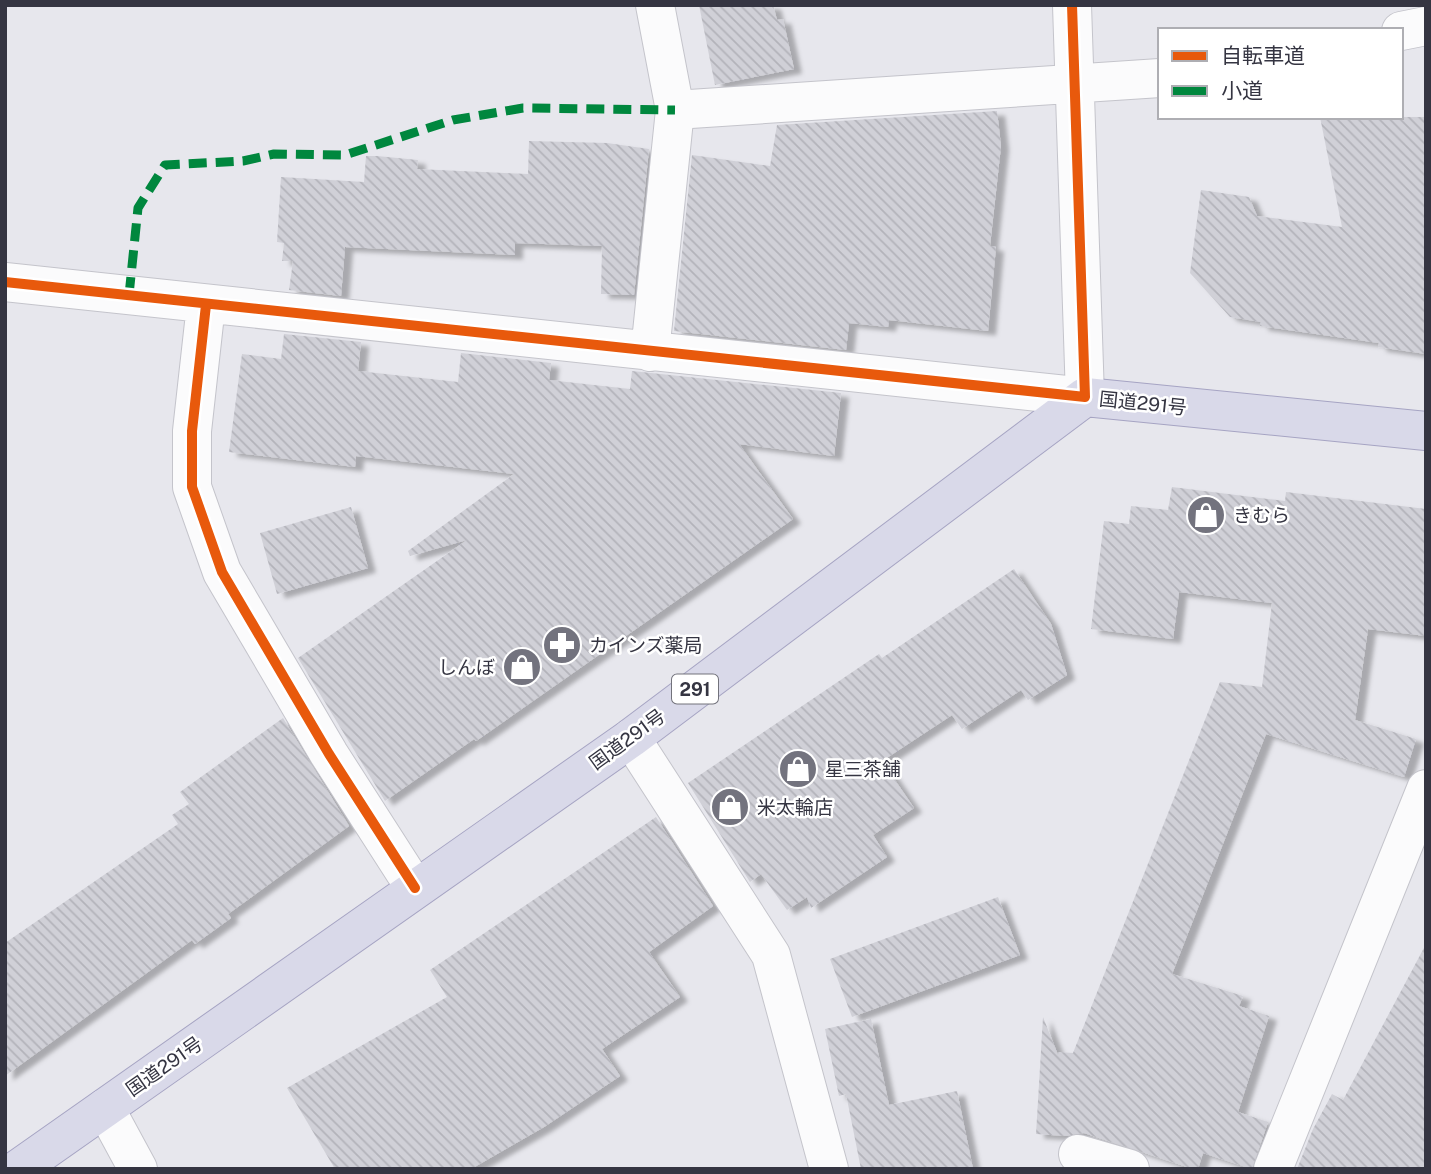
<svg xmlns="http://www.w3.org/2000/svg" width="1431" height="1174" font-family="'Public Sans','Noto Sans JP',sans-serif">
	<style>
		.building { fill: url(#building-back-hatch); filter: url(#shadow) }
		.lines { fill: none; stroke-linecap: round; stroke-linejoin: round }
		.minor-casing { stroke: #c4c4cb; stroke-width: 40 }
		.highway-casing { stroke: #a6a4c3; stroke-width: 40 }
		.minor { stroke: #fbfbfc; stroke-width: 38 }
		.highway { stroke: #d9d9e9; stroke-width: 38 }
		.quiet { stroke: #00873e; stroke-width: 9; stroke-dasharray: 18 9; stroke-linecap: butt }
		.cycleway-casing { stroke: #fff; stroke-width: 15 }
		.cycleway { stroke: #e8590c; stroke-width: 10 }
		.labels { text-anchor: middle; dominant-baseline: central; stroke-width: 5; stroke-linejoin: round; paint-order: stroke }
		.shield { fill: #fff; stroke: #72727b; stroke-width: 2 }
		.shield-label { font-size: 18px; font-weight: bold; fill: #353542 }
		.street-label { font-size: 19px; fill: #353542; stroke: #fff }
		.poi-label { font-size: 19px; fill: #353542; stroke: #fff; text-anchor: start }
	</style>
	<defs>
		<pattern id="building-back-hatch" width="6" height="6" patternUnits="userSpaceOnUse" patternTransform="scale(1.75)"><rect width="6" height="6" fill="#d0d0d7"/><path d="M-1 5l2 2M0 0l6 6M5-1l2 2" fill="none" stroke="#b3b3ba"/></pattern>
		<filter id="shadow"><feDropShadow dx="8" dy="4.5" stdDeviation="2" flood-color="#0004"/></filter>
	</defs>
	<rect width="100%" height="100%" fill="#e7e7ed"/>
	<!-- building -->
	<path class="building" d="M699 5H773L777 20 783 19 794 69 715 85Z
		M997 111 1001 146 990 246 996 247 988 331 889 320 888 327 849 323 846 350 674 331 692 155 770 166 777 125Z
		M1320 117H1426V354L1378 347 1379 343 1260 326 1261 322 1230 317 1190 273 1201 190 1249 197 1257 216 1342 227Z
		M529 141 607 143 649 149 634 295 601 294 602 246 515 243V255L345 247 341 296 289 290 293 261H282L284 243 277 242 281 177 364 182 366 156H377L418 160 417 169 528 174Z
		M284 334 361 342 358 371 458 382 461 353 551 363 549 380 630 389 632 371 841 393 834 456 739 444 793 519 476 741 474 739 385 801 298 658 467 540 410 556 408 551 514 474 356 456 355 467 229 452 242 354 281 359Z
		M1172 487 1285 501 1286 492 1426 509V636L1368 629 1355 720 1416 739 1404 777 1266 734 1172 974 1243 996 1239 1006 1269 1016 1238 1112 1268 1122 1252 1169 1203 1153 1198 1169H1193L1084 1133 1066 1136 1036 1134 1043 1017 1058 1055 1059 1052 1073 1053 1220 682 1262 687 1272 603 1179 592 1173 639 1091 629 1104 521 1129 524 1131 506 1168 510Z
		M351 507 368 568 277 594 260 533Z
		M1014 569 1051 624 1067 675 1028 700 1021 690 962 729 952 715 882 761 914 808 873 835 887 857 811 908 807 897 787 910 761 874 750 882 688 783 879 654 882 658Z
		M283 718 349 826 228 914 231 918 195 944 192 940 5 1076V943L178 824 172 815 189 804 180 792Z
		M656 817 713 906 649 952 680 997 602 1049 620 1076 544 1127 471 1169H335L287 1088 447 997 430 970Z
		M998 897 1020 955 852 1017 830 959Z
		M1426 944V1169H1297L1313 1129 1332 1094 1343 1100Z
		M871 1019 889 1105 957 1091 973 1169H861L846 1094 839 1096 825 1029Z"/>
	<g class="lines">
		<defs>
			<path id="minor" d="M1401 31 1426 26
				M675 110 1160 78
				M5 282 1085 397 1072 5
				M206 305 192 431V487L222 572 329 754 415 888
				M650 352 675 110 655 5
				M631 738 771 955 829 1169
				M105 1108 138 1169
				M1078 1154 1130 1169
				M1273 1169 1426 789"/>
			<path id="highway" d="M18 1169 631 738 1085 397 1426 431"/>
		</defs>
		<!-- minor casing -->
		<use href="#minor" class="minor-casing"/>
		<!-- highway casing -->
		<use href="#highway" class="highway-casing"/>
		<!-- minor -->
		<use href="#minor" class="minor"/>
		<!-- highway -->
		<use href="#highway" class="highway"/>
		<!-- quiet -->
		<path class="quiet" d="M129 295 138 208 165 165 243 161 274 154 345 155 453 120 523 108 675 110"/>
		<defs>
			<path id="cycleway" d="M5 282 1085 397 1072 5
				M206 305 192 431V487L222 572 329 754 415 888"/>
		</defs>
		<!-- cycleway casing -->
		<use href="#cycleway" class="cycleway-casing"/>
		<!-- cycleway -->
		<use href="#cycleway" class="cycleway"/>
	</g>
	<!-- icons -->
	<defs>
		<symbol id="shop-disc" viewBox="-11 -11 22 22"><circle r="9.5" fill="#73737e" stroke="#fff"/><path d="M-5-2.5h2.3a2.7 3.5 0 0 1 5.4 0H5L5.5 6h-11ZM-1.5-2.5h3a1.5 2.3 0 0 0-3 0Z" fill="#fff"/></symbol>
		<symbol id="pharmacy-disc" viewBox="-11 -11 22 22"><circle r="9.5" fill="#73737e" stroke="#fff"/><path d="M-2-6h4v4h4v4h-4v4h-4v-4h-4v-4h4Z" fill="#fff"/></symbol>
	</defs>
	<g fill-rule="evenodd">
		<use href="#shop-disc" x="1184" y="493" width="44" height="44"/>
		<use href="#pharmacy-disc" x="540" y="623" width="44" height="44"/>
		<use href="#shop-disc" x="500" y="645" width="44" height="44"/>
		<use href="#shop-disc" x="776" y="747" width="44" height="44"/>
		<use href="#shop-disc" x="708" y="785" width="44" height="44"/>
	</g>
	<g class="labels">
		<!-- shield labels -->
		<rect class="shield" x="672" y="674.5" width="46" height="29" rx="5"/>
		<g class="shield-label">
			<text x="695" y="689">291</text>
		</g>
		<!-- street labels -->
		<g class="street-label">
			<text transform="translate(1143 403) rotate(6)">国道291号</text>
			<text transform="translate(627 739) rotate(-36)">国道291号</text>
			<text transform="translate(164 1066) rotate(-35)">国道291号</text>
		</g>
		<!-- poi labels -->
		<g class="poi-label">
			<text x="1233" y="515">きむら</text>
			<text x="589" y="645">カインズ薬局</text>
			<text x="495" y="667" text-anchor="end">しんぼ</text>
			<text x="825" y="769">星三茶舗</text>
			<text x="757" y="807">米太輪店</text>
		</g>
	</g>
	<!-- border -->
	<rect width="1431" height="1174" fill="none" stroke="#353542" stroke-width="14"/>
	<!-- legend -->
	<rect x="1158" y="28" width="245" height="91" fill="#ffffff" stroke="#aeaeb3" stroke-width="2"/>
	<rect x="1172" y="51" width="35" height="10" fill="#e8590c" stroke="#aeaeb3" stroke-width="2"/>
	<text x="1221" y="63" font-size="21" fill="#353542">自転車道</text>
	<rect x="1172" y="86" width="35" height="10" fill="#00873e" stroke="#aeaeb3" stroke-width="2"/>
	<text x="1221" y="98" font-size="21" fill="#353542">小道</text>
</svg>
